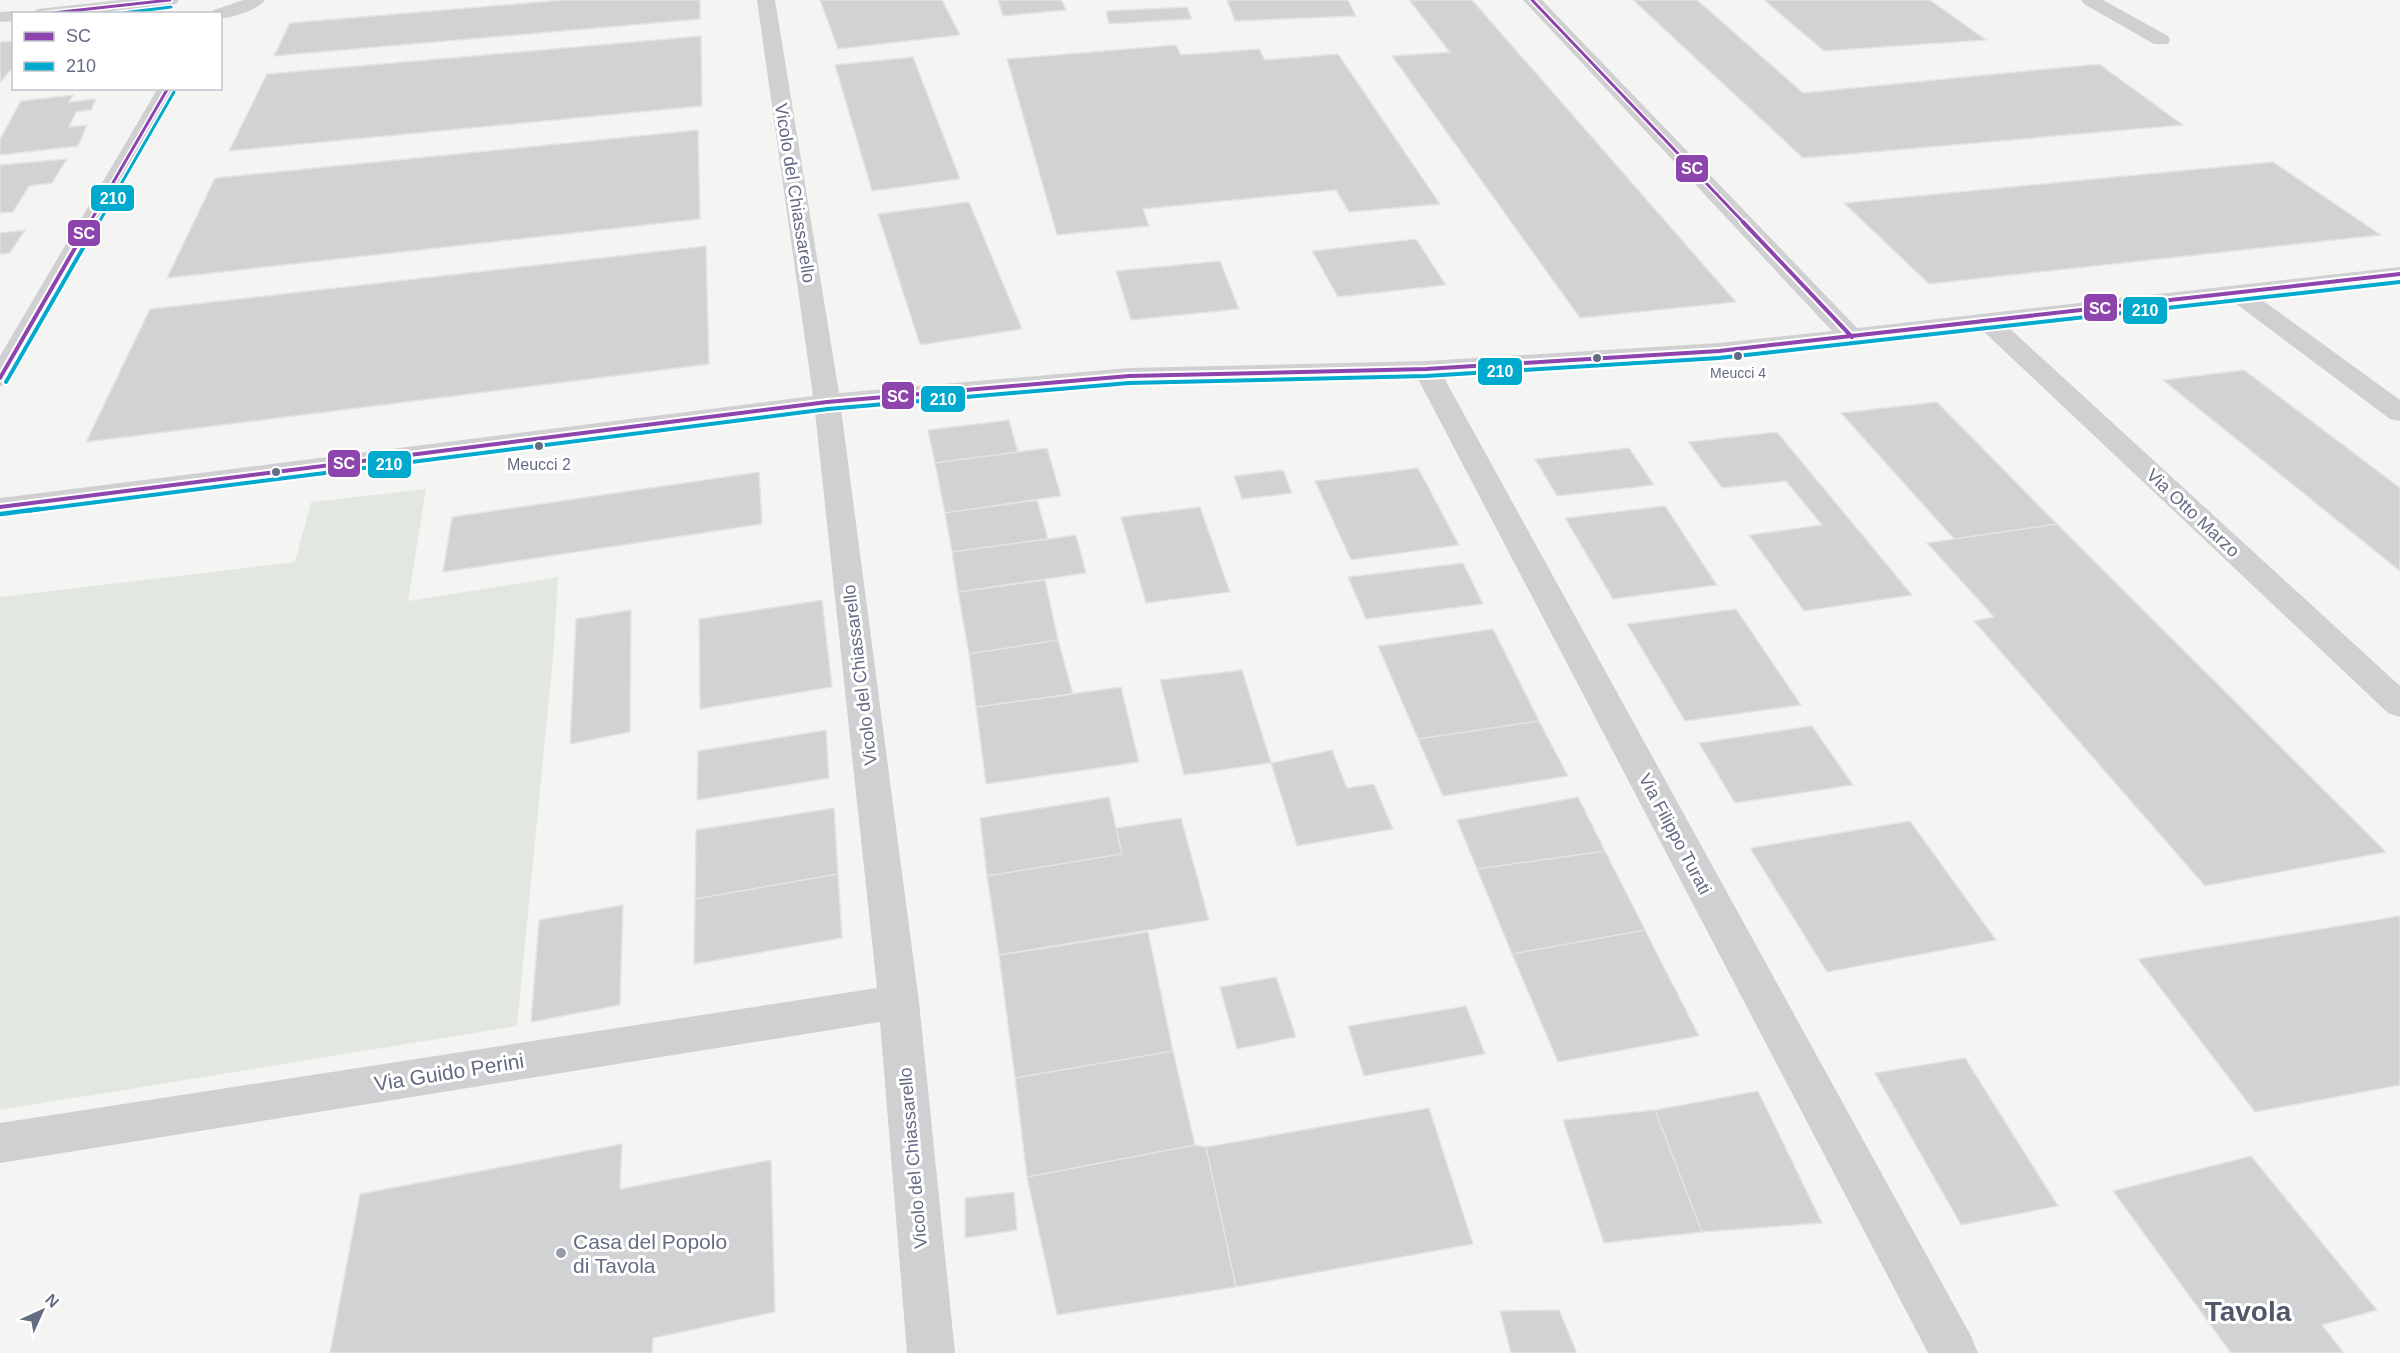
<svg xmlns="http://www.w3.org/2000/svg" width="2400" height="1353" font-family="Arial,sans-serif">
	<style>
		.green { fill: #e2e8e1 }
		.building { fill: #d1d2d3; stroke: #e4e4e3; stroke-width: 1.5 }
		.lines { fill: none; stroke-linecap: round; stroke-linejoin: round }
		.street { fill: #d0d0d2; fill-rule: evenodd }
		.bus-1-far1-casing { stroke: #fff; stroke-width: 6 }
		.bus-1-casing { stroke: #fff; stroke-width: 8 }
		.bus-2-far2-casing { stroke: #fff; stroke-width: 6 }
		.bus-2-far1-casing { stroke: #fff; stroke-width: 8 }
		.bus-2-casing { stroke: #fff; stroke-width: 9 }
		.bus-1-far1 { stroke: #8e44ad; stroke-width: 3 }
		.bus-1 { stroke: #8e44ad; stroke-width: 4 }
		.bus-2-far2 { stroke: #00a9ce; stroke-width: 3 }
		.bus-2-far1 { stroke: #00a9ce; stroke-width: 4 }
		.bus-2 { stroke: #00a9ce; stroke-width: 4.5 }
		.bus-dot { fill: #646c84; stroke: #fff; stroke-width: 2 }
		.poi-dot { fill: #969cab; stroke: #fff; stroke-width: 2 }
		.labels { text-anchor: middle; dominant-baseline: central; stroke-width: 6; stroke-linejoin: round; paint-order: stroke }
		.far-bus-label { font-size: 14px; fill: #646c84; stroke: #fff }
		.bus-label { font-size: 16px; fill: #646c84; stroke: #fff }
		.street-label { font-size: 18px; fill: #646c84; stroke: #fff }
		.near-street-label { font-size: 21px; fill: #646c84; stroke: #fff }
		.near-poi-label { font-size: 21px; fill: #646c84; stroke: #fff; text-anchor: start }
		.near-district-label { font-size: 28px; font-weight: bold; fill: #525869; stroke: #fff }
		.line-badge { stroke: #fff; stroke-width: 2 }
		.badge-label { font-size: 16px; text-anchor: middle; font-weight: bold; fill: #fff }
	</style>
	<rect width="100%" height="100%" fill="#f4f5f3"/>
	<!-- green -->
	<path class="green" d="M426 489 408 601 558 577 554 647 517 1026 0 1110V597L295 562 311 502Z"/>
	<!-- building -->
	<path class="building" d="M563 0H700V19L274 56 290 23Z
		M820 0H942L960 35 838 49Z
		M998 0H1061L1066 10 1003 16Z
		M1227 0H1348L1356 16 1235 21Z
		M1409 0H1472L1736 302 1580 318 1392 56 1450 52Z
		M1633 0H1697L1803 93 2099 64 2183 125 1803 158Z
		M1764 0H1930L1986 40 1824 51Z
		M1187 7 1192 19 1109 24 1106 11Z
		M701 36 702 106 229 151 267 74Z
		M14 41V66L0 83V42Z
		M1176 45 1181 55 1259 49 1265 60 1338 54 1440 204 1349 212 1336 190 1143 209 1149 226 1057 235 1007 59Z
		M913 57 960 179 872 191 835 65Z
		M73 95 69 102 96 99 91 110 76 112 69 127 87 125 78 146 0 155V139L21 101Z
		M698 130 700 219 167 278 215 178Z
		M67 159 52 183 29 186 13 212 0 213V165Z
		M2273 162 2381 235 1929 284 1844 203Z
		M969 202 1022 329 920 345 878 214Z
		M25 230 10 253 0 254V233Z
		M1416 239 1446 285 1338 297 1312 251Z
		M706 246 709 364 86 442 150 309Z
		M1220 261 1239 309 1131 320 1116 271Z
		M2244 370 2400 488V571L2163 380Z
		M1937 402 2057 524 1954 539 1841 413Z
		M1009 420 1018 452 935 463 928 430Z
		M1777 432 1912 595 1804 611 1749 535 1822 525 1786 481 1722 488 1688 442Z
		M1047 448 1061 496 945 513 935 463Z
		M1629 448 1654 485 1557 496 1535 459Z
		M1418 468 1459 545 1351 560 1315 481Z
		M1283 470 1292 493 1242 499 1234 476Z
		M759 472 762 524 443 572 452 517Z
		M1037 500 1048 539 952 552 945 513Z
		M1665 506 1717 585 1613 599 1565 518Z
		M1200 507 1230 592 1146 603 1121 517Z
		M2057 524 2386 852 2205 886 1974 621 1994 617 1927 543Z
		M1076 535 1086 573 958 592 952 552Z
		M1463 563 1483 604 1366 619 1348 577Z
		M1045 580 1058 640 969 654 958 592Z
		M822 600 832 687 700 709 699 619Z
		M1736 609 1801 705 1685 721 1627 624Z
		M631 610 630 732 570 744 576 619Z
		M1493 629 1539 721 1418 739 1378 646Z
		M1058 640 1073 694 976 707 969 654Z
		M1242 670 1271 763 1184 775 1160 680Z
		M1121 687 1139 762 986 784 976 707Z
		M1539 721 1568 776 1443 796 1418 739Z
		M1812 726 1853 785 1735 803 1699 743Z
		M826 730 829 778 697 800 698 751Z
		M1332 750 1347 788 1374 784 1393 829 1297 846 1271 763Z
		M1109 797 1122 854 987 876 980 818Z
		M1578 797 1605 851 1477 869 1457 820Z
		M834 808 838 874 695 899 696 830Z
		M1181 818 1209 920 999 955 987 876 1122 854 1116 828Z
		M1910 821 1996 940 1827 972 1750 848Z
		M1605 851 1645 930 1512 954 1477 869Z
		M838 874 842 938 694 964 695 899Z
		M623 905 620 1005 531 1022 539 920Z
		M2400 916V1085L2255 1112 2138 959Z
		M1645 930 1699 1036 1558 1062 1512 954Z
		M1148 932 1173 1051 1015 1078 999 955Z
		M1276 977 1296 1037 1237 1049 1220 987Z
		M1466 1006 1485 1054 1364 1076 1348 1026Z
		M1173 1051 1195 1145 1027 1177 1015 1078Z
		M1965 1058 2058 1206 1961 1225 1875 1073Z
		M1758 1091 1822 1223 1702 1232 1655 1110Z
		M1429 1108 1473 1244 1236 1287 1206 1147Z
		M1655 1110 1702 1232 1604 1243 1563 1120Z
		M622 1144 620 1189 771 1160 775 1312 653 1338 652 1353H330L360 1194Z
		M1195 1145 1206 1147 1236 1287 1057 1315 1027 1177Z
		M2251 1156 2377 1310 2322 1325 2344 1353H2231L2113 1191Z
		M1014 1192 1017 1230 965 1238V1198Z
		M1559 1310 1577 1353H1511L1500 1311Z"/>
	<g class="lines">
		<!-- street -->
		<path class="street" d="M120 0H179L176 4 170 5 93 14H29L38 9Z
			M243 0H265C255 12 235 16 220 19V14H211L214 10Z
			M757 0H775L839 393 1129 368 1426 361 1719 343 1832 331 1523 0H1542L1857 328 2400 267V281L2258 297 2400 400V421L2390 419 2231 300 2007 326 2400 686V717L2388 713 1981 329 1719 359 1443 376 1971 1336 1978 1353H1928L1417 377 1129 384 841 409 919 1002 955 1353H907L880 1022 0 1163V1123L877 988 815 412 0 516V498L813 396Z
			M2081 0H2103L2168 36 2170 40 2168 44H2154L2084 4Z
			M14 11 21 14H14V21L0 22V12Z
			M158 88H178L13 378 9 384 0 386V356Z"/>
		<defs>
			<path id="bus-1-far1" d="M1532 0 1745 224
				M43 14 170 0
				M89 224 168 88"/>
			<path id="bus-1" d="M1743 222 1852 337
				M0 378 90 222
				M0 507 827 402 1129 376 1426 369 1719 351 2400 274"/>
			<path id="bus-2-far2" d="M114 14 171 7
				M98 224 174 92"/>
			<path id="bus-2-far1" d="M6 382 98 222
				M27 511 828 409 1129 383 1426 376 1719 358 2400 282"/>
			<path id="bus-2" d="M1 514 39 509"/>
		</defs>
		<!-- bus-1-far1 casing -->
		<use href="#bus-1-far1" class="bus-1-far1-casing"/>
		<!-- bus-1 casing -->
		<use href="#bus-1" class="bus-1-casing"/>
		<!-- bus-2-far2 casing -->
		<use href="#bus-2-far2" class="bus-2-far2-casing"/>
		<!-- bus-2-far1 casing -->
		<use href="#bus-2-far1" class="bus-2-far1-casing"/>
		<!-- bus-2 casing -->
		<use href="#bus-2" class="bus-2-casing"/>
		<!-- bus-1-far1 -->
		<use href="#bus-1-far1" class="bus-1-far1"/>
		<!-- bus-1 -->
		<use href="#bus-1" class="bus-1"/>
		<!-- bus-2-far2 -->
		<use href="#bus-2-far2" class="bus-2-far2"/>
		<!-- bus-2-far1 -->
		<use href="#bus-2-far1" class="bus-2-far1"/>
		<!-- bus-2 -->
		<use href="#bus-2" class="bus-2"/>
	</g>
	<!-- markers -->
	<g class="bus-dot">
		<circle cx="1738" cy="356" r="5"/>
		<circle cx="1597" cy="358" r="5"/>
		<circle cx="539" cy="446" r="5"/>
		<circle cx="276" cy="472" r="5"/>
	</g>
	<circle class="poi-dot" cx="561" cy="1253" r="6"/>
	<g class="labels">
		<!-- far-bus labels -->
		<g class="far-bus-label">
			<text x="1738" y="373">Meucci 4</text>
		</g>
		<!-- bus labels -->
		<g class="bus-label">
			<text x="539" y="464">Meucci 2</text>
		</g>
		<!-- street labels -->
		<g class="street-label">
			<text transform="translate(795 193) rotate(81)">Vicolo del Chiassarello</text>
			<text transform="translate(2193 513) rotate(43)">Via Otto Marzo</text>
			<text transform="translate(860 675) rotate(-97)">Vicolo del Chiassarello</text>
			<text transform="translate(1675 834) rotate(62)">Via Filippo Turati</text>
			<text transform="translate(913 1158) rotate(-95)">Vicolo del Chiassarello</text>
		</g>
		<!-- near-street labels -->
		<g class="near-street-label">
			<text transform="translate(449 1072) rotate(-9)">Via Guido Perini</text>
		</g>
		<!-- near-poi labels -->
		<g class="near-poi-label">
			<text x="573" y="1241">Casa del Popolo<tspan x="573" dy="24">di Tavola</tspan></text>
		</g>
		<!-- near-district labels -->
		<g class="near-district-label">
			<text x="2248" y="1311">Tavola</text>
		</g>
	</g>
	<g class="line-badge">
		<rect x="1675" y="154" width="34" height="29" rx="6" fill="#8e44ad"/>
		<rect x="90" y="184" width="45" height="28" rx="6" fill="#00a9ce"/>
		<rect x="67" y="219" width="34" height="28" rx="6" fill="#8e44ad"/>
		<rect x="2083" y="293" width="35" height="29" rx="6" fill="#8e44ad"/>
		<rect x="2122" y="296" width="46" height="29" rx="6" fill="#00a9ce"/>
		<rect x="1477" y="357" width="46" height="29" rx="6" fill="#00a9ce"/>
		<rect x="881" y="381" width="34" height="29" rx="6" fill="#8e44ad"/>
		<rect x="920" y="385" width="46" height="28" rx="6" fill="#00a9ce"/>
		<rect x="327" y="449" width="34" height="29" rx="6" fill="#8e44ad"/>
		<rect x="367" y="450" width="45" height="29" rx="6" fill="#00a9ce"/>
	</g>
	<g class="badge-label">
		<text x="1692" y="174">SC</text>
		<text x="113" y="204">210</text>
		<text x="84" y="239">SC</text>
		<text x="2100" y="314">SC</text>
		<text x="2145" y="316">210</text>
		<text x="1500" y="377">210</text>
		<text x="898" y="402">SC</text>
		<text x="943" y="405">210</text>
		<text x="344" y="469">SC</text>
		<text x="389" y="470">210</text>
	</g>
	<!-- legend -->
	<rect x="12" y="12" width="210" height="78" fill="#ffffff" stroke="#c1c4ce" stroke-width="1.5"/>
	<rect x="24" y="32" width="30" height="9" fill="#8e44ad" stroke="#c1c4ce" stroke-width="1.5"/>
	<text x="66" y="42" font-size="18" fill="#646c84">SC</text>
	<rect x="24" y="62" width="30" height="9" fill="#00a9ce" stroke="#c1c4ce" stroke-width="1.5"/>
	<text x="66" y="72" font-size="18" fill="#646c84">210</text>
	<!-- north arrow -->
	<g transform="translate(42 1311) rotate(45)" stroke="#ffffff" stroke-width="4.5" paint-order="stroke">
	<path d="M0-4.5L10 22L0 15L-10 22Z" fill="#646c84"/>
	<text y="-9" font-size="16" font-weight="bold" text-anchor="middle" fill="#646c84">N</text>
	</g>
</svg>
